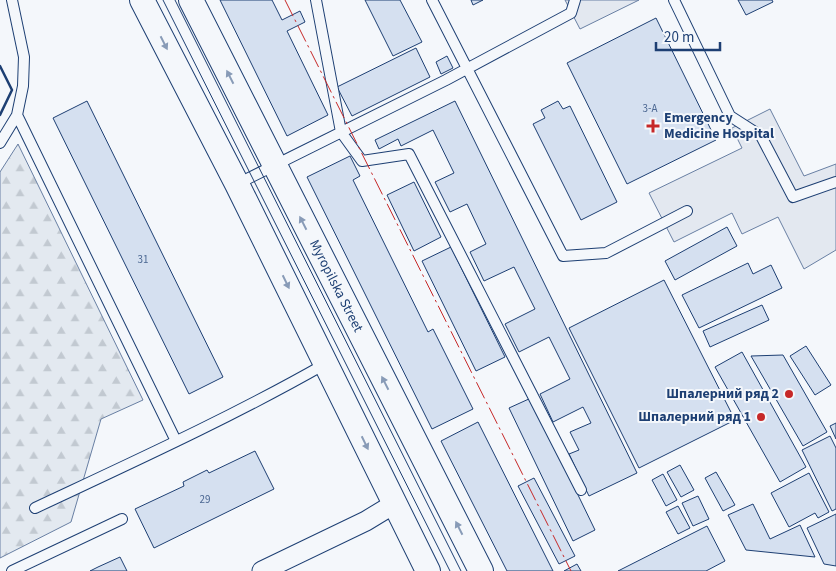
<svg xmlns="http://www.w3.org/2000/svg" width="836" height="571" font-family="'Source Sans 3',sans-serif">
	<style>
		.forest { fill: url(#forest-firs); stroke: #687fa3 }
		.parking { fill: #e3e8f0; stroke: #687fa3 }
		.building { fill: #d5e0f0; stroke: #1d3f73 }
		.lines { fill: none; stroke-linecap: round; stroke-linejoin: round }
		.service-casing { stroke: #1d3f73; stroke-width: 12 }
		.minor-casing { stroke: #1d3f73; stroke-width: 21 }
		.tertiary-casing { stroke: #1d3f73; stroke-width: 26 }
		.service { stroke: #f4f7fb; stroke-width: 10 }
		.minor { stroke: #f4f7fb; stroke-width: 19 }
		.tertiary { stroke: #f4f7fb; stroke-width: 24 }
		.tram { stroke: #1d3f73; stroke-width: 1 }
		.wall { stroke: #1d3f73; stroke-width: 2.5 }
		.power { stroke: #c62828; stroke-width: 1; stroke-dasharray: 18 4 2.5 4; stroke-linecap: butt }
		.oneway { fill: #889bb7 }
		.poi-dot { fill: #c62828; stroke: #f4f7fb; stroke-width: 2 }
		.labels { text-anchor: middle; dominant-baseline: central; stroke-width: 4; stroke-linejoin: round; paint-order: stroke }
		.number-label { font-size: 11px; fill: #4b6792 }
		.poi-label { font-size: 14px; font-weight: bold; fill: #1d3f73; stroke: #f4f7fb; text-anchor: end }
		.street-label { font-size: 14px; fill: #1d3f73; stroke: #f4f7fb }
	</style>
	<defs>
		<pattern id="forest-firs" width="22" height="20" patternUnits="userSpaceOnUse" patternTransform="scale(1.25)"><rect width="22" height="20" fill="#e3e9f0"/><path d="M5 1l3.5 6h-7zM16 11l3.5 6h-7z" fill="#c2c9d1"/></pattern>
	</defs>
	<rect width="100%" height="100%" fill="#f4f7fb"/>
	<!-- forest -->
	<path class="forest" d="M18 144 143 400 101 419 71 522 0 558V172Z"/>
	<!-- parking -->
	<path class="parking" d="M565 0H639L580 29Z
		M770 109 804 176 836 164V250L804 269 778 217 742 234 732 213 674 242 649 193 742 148 732 128Z"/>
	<!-- building -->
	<path class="building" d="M220 0H272L282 20 300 11 305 22 287 31 328 115 287 136Z
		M365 0H400L422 42 393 56Z
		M471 0H483L473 5Z
		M738 0H772L773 2 746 15Z
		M656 18 716 140 627 184 567 63Z
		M416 48 430 77 352 116 337 87Z
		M447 56 453 68 441 74 436 62Z
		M87 101 223 377 189 394 53 118Z
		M455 101 637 473 589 496 569 454 579 450 570 432 591 423 583 407 553 422 540 394 570 379 549 337 519 352 505 324 535 309 514 267 484 281 470 252 486 244 467 204 450 212 435 182 454 173 433 130 401 146 398 139 379 149 375 140Z
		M558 101 563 109 570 106 617 202 581 220 533 124 545 118 541 110Z
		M350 156 360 176 353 180 428 332 433 329 473 409 432 429 307 177Z
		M414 182 441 237 414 251 387 195Z
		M727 227 737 246 675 280 665 261Z
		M451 247 505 357 476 371 422 261Z
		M748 263 753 274 771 265 782 288 699 328 682 295Z
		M664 280 735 420 639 468 569 328Z
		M762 305 769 320 710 347 703 331Z
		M806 346 831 385 815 395 790 356Z
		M742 352 806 467 780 482 715 367Z
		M783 355 827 432 803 446 751 356Z
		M531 398 595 530 573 541 509 408Z
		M478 422 553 571H507L441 441Z
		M836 423V439L830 426Z
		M830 436 836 448V509L832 511 802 450Z
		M255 451 274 489 154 548 135 509 184 486 183 482 207 470 209 473Z
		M680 465 694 490 681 497 667 472Z
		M716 472 735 505 723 511 705 478Z
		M809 473 829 512 818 518 815 513 789 527 771 493Z
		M663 474 677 500 666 506 652 480Z
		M534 478 575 556 559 564 518 486Z
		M698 496 709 519 693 526 682 503Z
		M753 504 770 539 800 525 815 557 746 550 728 515Z
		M678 506 690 528 678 534 666 512Z
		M836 514V566L824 564 807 528Z
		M707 526 725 561 706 571H618Z
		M120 557 127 571H90L98 567Z
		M577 564 581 571H564Z"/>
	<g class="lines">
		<defs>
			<path id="service" d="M316 0 341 132 362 161 409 154 581 490
				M432 0 563 256 606 253 687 211
				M674 0 730 116 761 136 793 197 836 182
				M17 115 176 441
				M0 143 17 115 23 86 24 57 12 0
				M237 184 446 80 571 13 575 0
				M35 508C133 462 232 417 325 364
				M12 571 122 519"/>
			<path id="minor" d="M262 571 366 521 394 504"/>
			<path id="tertiary" d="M142 0 237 184 428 571
				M191 0 481 571"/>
		</defs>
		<!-- service casing -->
		<use href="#service" class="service-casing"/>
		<!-- minor casing -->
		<use href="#minor" class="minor-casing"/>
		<!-- tertiary casing -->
		<use href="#tertiary" class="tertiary-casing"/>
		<!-- service -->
		<use href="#service" class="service"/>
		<!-- minor -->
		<use href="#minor" class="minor"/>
		<!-- tertiary -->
		<use href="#tertiary" class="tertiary"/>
		<!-- tram -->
		<path class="tram" d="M163 0 450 571
			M175 0 461 571"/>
		<!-- wall -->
		<path class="wall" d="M0 66 12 90 0 115"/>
		<!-- power -->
		<path class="power" d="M285 0 571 571"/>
	</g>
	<!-- one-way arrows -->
	<defs><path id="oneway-solid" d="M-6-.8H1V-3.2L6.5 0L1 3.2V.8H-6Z" transform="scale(1.25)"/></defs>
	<g class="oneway">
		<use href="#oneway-solid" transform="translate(164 43) rotate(63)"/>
		<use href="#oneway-solid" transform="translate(230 77) rotate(-117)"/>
		<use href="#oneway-solid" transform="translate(303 223) rotate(-117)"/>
		<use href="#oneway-solid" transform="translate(286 282) rotate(64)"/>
		<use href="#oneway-solid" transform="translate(385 383) rotate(-117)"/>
		<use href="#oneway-solid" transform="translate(365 443) rotate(64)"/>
		<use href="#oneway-solid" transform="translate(459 528) rotate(-117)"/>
	</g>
	<!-- markers -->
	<g class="poi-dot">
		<path d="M650.5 118.5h5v5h5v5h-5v5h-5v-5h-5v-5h5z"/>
		<circle cx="789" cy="394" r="5"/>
		<circle cx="761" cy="417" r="5"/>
	</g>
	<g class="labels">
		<!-- number labels -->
		<g class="number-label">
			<text x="650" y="108">3-А</text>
			<text x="143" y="259">31</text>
			<text x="205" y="499">29</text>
		</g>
		<!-- poi labels -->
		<g class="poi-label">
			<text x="664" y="118" text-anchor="start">Emergency<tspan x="664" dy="16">Medicine Hospital</tspan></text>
			<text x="779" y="394">Шпалерний ряд 2</text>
			<text x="751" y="417">Шпалерний ряд 1</text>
		</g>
		<!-- street labels -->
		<g class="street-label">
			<text transform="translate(336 286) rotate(63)">Myropilska Street</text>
		</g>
	</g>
	<!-- scale -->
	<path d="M656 42v8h64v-8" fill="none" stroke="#1d3f73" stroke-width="2.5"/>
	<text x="664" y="42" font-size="15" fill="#1d3f73" stroke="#f4f7fb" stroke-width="4" paint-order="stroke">20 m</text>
</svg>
